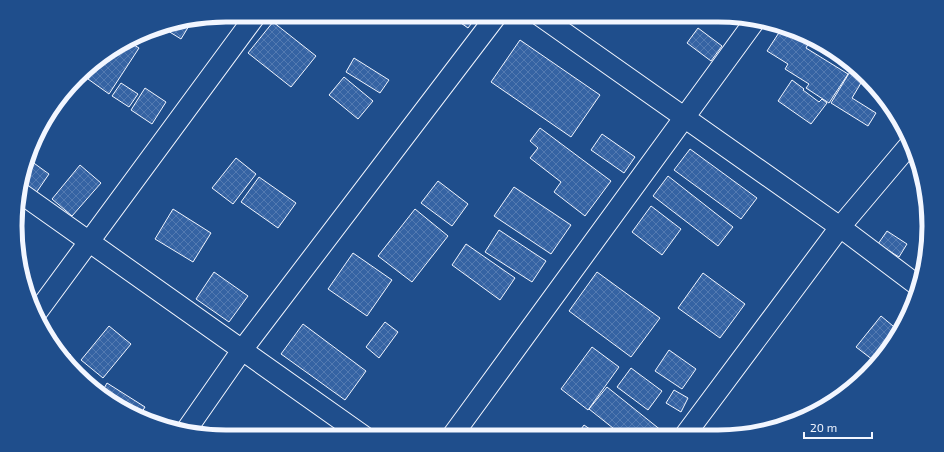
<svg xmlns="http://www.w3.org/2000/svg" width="944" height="452" font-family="'Exo 2',sans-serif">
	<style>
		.building { fill: url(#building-cross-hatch); stroke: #f2f6ff }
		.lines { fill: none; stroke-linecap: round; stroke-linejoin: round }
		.street-casing { stroke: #f2f6ff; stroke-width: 22 }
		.street { stroke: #1f4e8c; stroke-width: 20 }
		.rim { fill: none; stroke: #f2f6ff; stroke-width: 5 }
	</style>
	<defs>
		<pattern id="building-cross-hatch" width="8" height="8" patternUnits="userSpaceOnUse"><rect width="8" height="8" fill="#3563a3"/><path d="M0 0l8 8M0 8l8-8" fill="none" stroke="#537ab1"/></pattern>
	</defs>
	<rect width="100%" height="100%" fill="#1f4e8c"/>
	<!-- building -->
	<path class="building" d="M463 15H478L468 28 458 21Z
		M192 21 181 39 160 26Z
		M273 22 316 56 291 87 248 53Z
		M698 28 722 46 711 61 687 43Z
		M782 28 799 31 811 39 806 48 848 74 829 103 806 88 809 84 785 69 788 64 767 51Z
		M520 40 600 95 571 137 491 82Z
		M129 42 139 48 109 94 88 79 103 56Z
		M354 58 389 80 380 93 346 72Z
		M851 70 864 78 852 98 876 113 868 126 831 103Z
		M344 77 373 101 358 119 329 95Z
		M792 80 804 89 803 90 819 102 822 99 827 103 811 124 778 101Z
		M121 83 138 94 129 107 112 96Z
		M145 88 166 102 152 124 131 110Z
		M540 128 611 181 585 216 554 192 561 182 530 158 538 148 530 141Z
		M602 134 635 157 624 173 591 150Z
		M690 149 757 198 741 219 674 170Z
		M236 158 256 174 233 204 212 188Z
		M31 161 49 174 36 193 20 182 26 169Z
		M80 165 101 183 72 216 52 199Z
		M668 176 733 227 718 246 653 196Z
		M259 177 296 203 278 228 241 202Z
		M438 181 468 204 452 226 421 203Z
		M514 187 571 225 551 254 494 216Z
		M651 206 681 229 662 255 632 232Z
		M173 209 211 233 193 262 155 239Z
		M415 209 448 236 412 282 378 256Z
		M499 230 546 261 532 282 485 252Z
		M887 231 907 244 899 257 878 244Z
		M466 244 515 278 500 300 452 265Z
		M353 253 392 280 367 316 328 289Z
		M214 272 248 296 229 322 196 299Z
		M597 272 660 318 631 357 569 311Z
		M703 273 745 304 720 338 678 308Z
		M881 316 899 331 885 355 870 370 867 368 873 360 856 347Z
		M385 322 398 332 379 358 366 347Z
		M303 324 366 371 345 400 281 354Z
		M109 326 131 344 103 378 81 360Z
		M52 341 71 355 66 361Z
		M592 347 619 367 588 410 561 389Z
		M669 350 696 369 682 389 655 371Z
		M631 368 662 391 648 410 617 387Z
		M107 383 145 407 139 417 102 392Z
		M607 387 667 435 623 436 589 409Z
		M674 390 688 398 681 412 666 403Z
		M584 425 600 436H576Z
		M729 430 736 435H726Z"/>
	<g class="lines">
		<defs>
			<path id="street" d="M539 15 840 227 917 285
				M19 192 365 437
				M35 315 256 15
				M187 429 242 350 497 15
				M685 435 840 227 911 143
				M452 436 754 22"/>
		</defs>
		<!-- street casing -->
		<use href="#street" class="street-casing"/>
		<!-- street -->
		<use href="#street" class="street"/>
	</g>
	<!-- crop -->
	<path d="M0 0H944V452H0ZM226 22H718A204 204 0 0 1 922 226V226A204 204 0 0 1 718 430H226A204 204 0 0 1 22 226V226A204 204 0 0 1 226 22Z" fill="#1f4e8c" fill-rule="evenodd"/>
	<path class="rim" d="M226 22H718A204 204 0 0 1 922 226V226A204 204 0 0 1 718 430H226A204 204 0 0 1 22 226V226A204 204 0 0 1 226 22Z"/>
	<!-- scale -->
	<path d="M804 432v6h68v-6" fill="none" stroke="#f2f6ff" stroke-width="2"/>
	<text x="810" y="432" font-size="12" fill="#f2f6ff" stroke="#1f4e8c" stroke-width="3" paint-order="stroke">20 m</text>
</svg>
